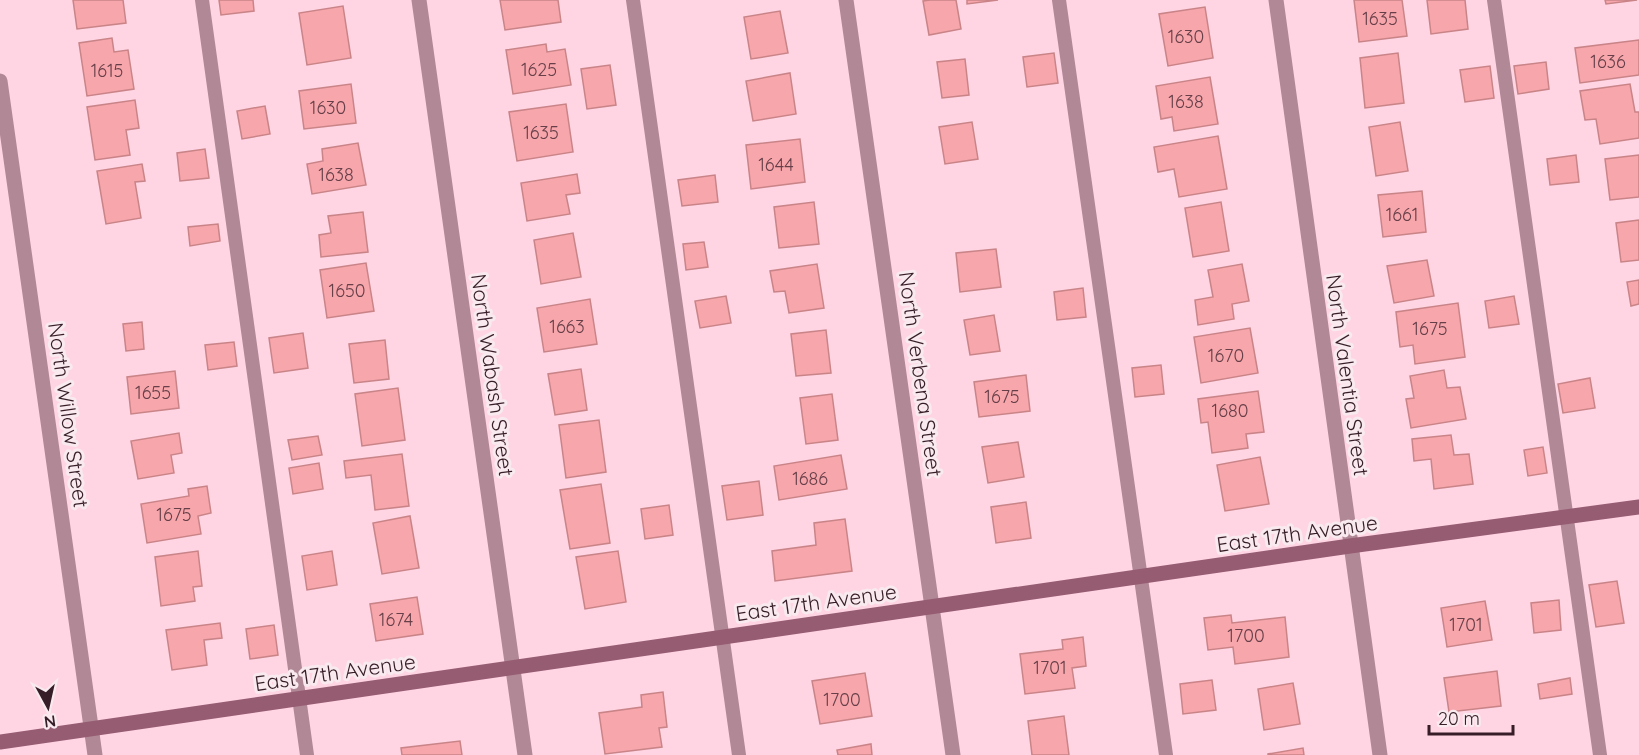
<svg xmlns="http://www.w3.org/2000/svg" width="1639" height="755" font-family="Quicksand,sans-serif">
	<style>
		.building { fill: #f7a6ab; stroke: #c98488; stroke-width: 1.5 }
		.lines { fill: none; stroke-linecap: round; stroke-linejoin: round }
		.lane { stroke: #b18896; stroke-width: 14 }
		.street { stroke: #b18896; stroke-width: 15 }
		.secondary { stroke: #965c72; stroke-width: 15 }
		.labels { text-anchor: middle; dominant-baseline: central; stroke-width: 6; stroke-linejoin: round; paint-order: stroke }
		.number-label { font-size: 18px; fill: #663f48 }
		.street-label { font-size: 21px; fill: #361d27; stroke: #f9eaef }
	</style>
	<rect width="100%" height="100%" fill="#ffd4e3"/>
	<!-- building -->
	<path class="building" d="M73 0H123L126 23 77 29Z
		M219 0H253L254 11 221 15Z
		M500 0H558L561 22 505 30Z
		M930 0H956L961 29 929 35 923 1Z
		M967 0H998L967 4Z
		M1354 0H1402L1407 36 1359 42Z
		M1427 0H1465L1468 29 1431 34Z
		M1605 0H1637L1606 4Z
		M343 6 351 58 307 65 299 13Z
		M1205 7 1213 58 1168 66 1159 14Z
		M780 11 788 53 751 59 744 17Z
		M112 38 114 52 128 50 134 89 87 96 79 43Z
		M1639 40V75L1580 83 1575 48Z
		M546 44 547 52 565 49 571 85 513 94 506 50Z
		M1054 53 1058 83 1027 87 1023 57Z
		M1398 53 1404 103 1365 108 1360 58Z
		M965 59 969 95 942 98 937 62Z
		M1546 62 1549 89 1518 94 1514 66Z
		M610 65 616 105 587 109 581 69Z
		M1490 66 1494 98 1465 102 1460 70Z
		M790 73 796 114 753 121 746 81Z
		M1210 77 1218 124 1174 131 1172 117 1161 119 1156 86Z
		M351 84 356 123 304 129 299 91Z
		M1630 84 1635 112H1639V138L1600 144 1596 119 1585 120 1580 91Z
		M135 100 139 128 126 130 130 155 95 160 87 107Z
		M566 104 573 152 517 161 509 112Z
		M265 106 270 134 242 139 237 111Z
		M972 122 978 159 945 164 939 127Z
		M1400 122 1408 171 1376 176 1369 127Z
		M1218 136 1227 189 1179 197 1174 169 1158 172 1154 147Z
		M800 139 805 182 751 189 746 145Z
		M358 143 366 185 312 194 307 164 323 161 322 149Z
		M205 149 209 178 180 181 177 153Z
		M1576 155 1579 182 1550 185 1547 159Z
		M1639 155V197L1610 200 1605 159Z
		M142 164 145 181 135 182 141 218 106 224 97 171Z
		M577 174 580 193 566 195 570 214 527 221 521 183Z
		M715 175 718 202 682 206 678 180Z
		M1422 191 1426 232 1383 237 1378 195Z
		M814 202 819 244 779 248 774 207Z
		M1221 202 1229 251 1193 257 1185 208Z
		M363 212 368 252 321 257 319 235 331 233 328 216Z
		M1639 220V260L1621 262 1616 223Z
		M218 224 220 241 190 246 188 227Z
		M573 233 581 277 541 284 534 240Z
		M704 242 708 267 686 270 683 244Z
		M996 249 1001 287 960 292 956 253Z
		M1427 260 1434 296 1394 303 1387 266Z
		M366 263 374 311 327 318 320 270Z
		M817 264 824 308 789 313 785 291 774 292 770 271Z
		M1242 264 1249 301 1232 304 1234 319 1198 325 1195 300 1213 297 1208 270Z
		M1639 280V304L1631 306 1627 282Z
		M1083 288 1086 317 1057 320 1054 292Z
		M726 296 731 323 700 328 695 301Z
		M1514 296 1519 324 1489 328 1485 301Z
		M590 299 597 344 544 352 537 308Z
		M1458 303 1465 357 1415 364 1413 345 1400 347 1396 312Z
		M994 315 1000 351 970 355 964 320Z
		M142 322 144 349 126 351 123 324Z
		M1250 328 1258 373 1201 383 1194 337Z
		M826 330 831 373 796 376 791 334Z
		M303 333 308 368 274 373 269 338Z
		M385 340 389 379 354 383 349 344Z
		M234 342 237 366 208 370 205 345Z
		M1161 365 1164 394 1135 397 1132 368Z
		M581 369 587 410 555 415 548 374Z
		M1444 370 1447 388 1460 387 1466 419 1411 428 1406 399 1414 398 1410 376Z
		M175 371 179 408 131 414 127 377Z
		M1026 375 1030 411 979 417 974 382Z
		M1590 378 1595 408 1563 413 1558 384Z
		M398 388 405 440 362 446 355 394Z
		M1258 391 1264 432 1246 434 1248 448 1212 453 1208 422 1201 423 1198 399Z
		M832 394 838 440 806 444 800 398Z
		M599 420 606 472 566 478 559 425Z
		M179 433 182 453 171 455 174 473 138 479 131 441Z
		M1451 435 1454 455 1469 454 1473 484 1434 489 1431 459 1414 461 1412 439Z
		M318 436 322 455 292 460 288 440Z
		M1018 442 1024 477 988 483 982 447Z
		M1543 447 1547 473 1528 476 1524 450Z
		M402 454 409 506 375 510 371 475 346 478 344 461Z
		M841 455 847 489 779 500 774 466Z
		M1260 457 1269 504 1225 511 1217 465Z
		M319 463 323 489 293 494 289 468Z
		M759 481 763 515 727 520 722 486Z
		M601 484 610 543 570 549 560 490Z
		M207 486 211 513 198 516 201 534 147 543 141 504 189 496 188 489Z
		M1026 502 1031 538 996 543 991 507Z
		M669 505 673 535 645 539 641 509Z
		M410 516 419 568 382 574 373 523Z
		M845 519 852 571 775 581 772 551 816 545 814 523Z
		M198 551 202 586 193 587 195 601 161 606 155 557Z
		M332 551 337 585 307 590 302 556Z
		M618 551 626 602 585 609 576 557Z
		M1617 581 1624 623 1596 627 1589 585Z
		M417 597 423 634 376 641 370 604Z
		M1559 600 1561 630 1534 633 1531 603Z
		M1485 601 1492 640 1447 647 1441 608Z
		M1231 615 1232 623 1285 617 1289 657 1235 664 1233 647 1208 650 1204 618Z
		M220 623 222 638 204 640 207 665 172 670 166 630Z
		M274 625 278 655 250 659 246 629Z
		M1083 637 1086 666 1072 668 1075 688 1025 694 1020 654 1063 649 1062 640Z
		M1497 671 1501 706 1449 712 1444 678Z
		M865 673 872 716 820 724 812 681Z
		M1570 678 1572 694 1540 699 1538 684Z
		M1212 680 1216 710 1183 714 1180 684Z
		M1293 683 1300 724 1264 730 1258 689Z
		M663 692 667 727 659 728 662 747 605 754 599 713 642 707 641 695Z
		M1064 716 1069 755H1032L1028 721Z
		M460 741 462 755H402L401 748Z
		M871 744 872 755H838L837 750Z
		M1303 748 1304 755H1268V754Z"/>
	<g class="lines">
		<!-- lane -->
		<path class="lane" d="M202 0 307 755
			M633 0 739 755
			M1059 0 1166 755
			M1494 0 1600 755"/>
		<!-- street -->
		<path class="street" d="M419 0 525 755
			M846 0 953 755
			M1276 0 1380 755
			M0 81 95 755"/>
		<!-- secondary -->
		<path class="secondary" d="M0 742 1350 546 1639 507"/>
	</g>
	<g class="labels">
		<!-- number labels -->
		<g class="number-label">
			<text x="1380" y="18">1635</text>
			<text x="1186" y="36">1630</text>
			<text x="1608" y="61">1636</text>
			<text x="539" y="69">1625</text>
			<text x="107" y="70">1615</text>
			<text x="1186" y="101">1638</text>
			<text x="328" y="107">1630</text>
			<text x="541" y="132">1635</text>
			<text x="776" y="164">1644</text>
			<text x="336" y="174">1638</text>
			<text x="1402" y="214">1661</text>
			<text x="347" y="290">1650</text>
			<text x="567" y="326">1663</text>
			<text x="1430" y="328">1675</text>
			<text x="1226" y="355">1670</text>
			<text x="153" y="392">1655</text>
			<text x="1002" y="396">1675</text>
			<text x="1230" y="410">1680</text>
			<text x="810" y="478">1686</text>
			<text x="174" y="514">1675</text>
			<text x="396" y="619">1674</text>
			<text x="1466" y="624">1701</text>
			<text x="1246" y="635">1700</text>
			<text x="1050" y="667">1701</text>
			<text x="842" y="699">1700</text>
		</g>
		<!-- street labels -->
		<g class="street-label">
			<text transform="translate(921 374) rotate(82)">North Verbena Street</text>
			<text transform="translate(493 375) rotate(82)">North Wabash Street</text>
			<text transform="translate(1348 375) rotate(82)">North Valentia Street</text>
			<text transform="translate(69 415) rotate(82)">North Willow Street</text>
			<text transform="translate(1297 533) rotate(-8)">East 17th Avenue</text>
			<text transform="translate(816 602) rotate(-8)">East 17th Avenue</text>
			<text transform="translate(335 672) rotate(-8)">East 17th Avenue</text>
		</g>
	</g>
	<!-- north arrow -->
	<g transform="translate(48 707) rotate(172)" stroke="#f9eaef" stroke-width="4.5" paint-order="stroke">
	<path d="M0-4.5L10 22L0 15L-10 22Z" fill="#361d27"/>
	<text y="-9" font-size="16" font-weight="bold" text-anchor="middle" fill="#361d27">N</text>
	</g>
	<!-- scale -->
	<path d="M1429 725v9h84v-9" fill="none" stroke="#361d27" stroke-width="3"/>
	<text x="1438" y="725" font-size="18" fill="#361d27" stroke="#f9eaef" stroke-width="4.5" paint-order="stroke">20 m</text>
</svg>
